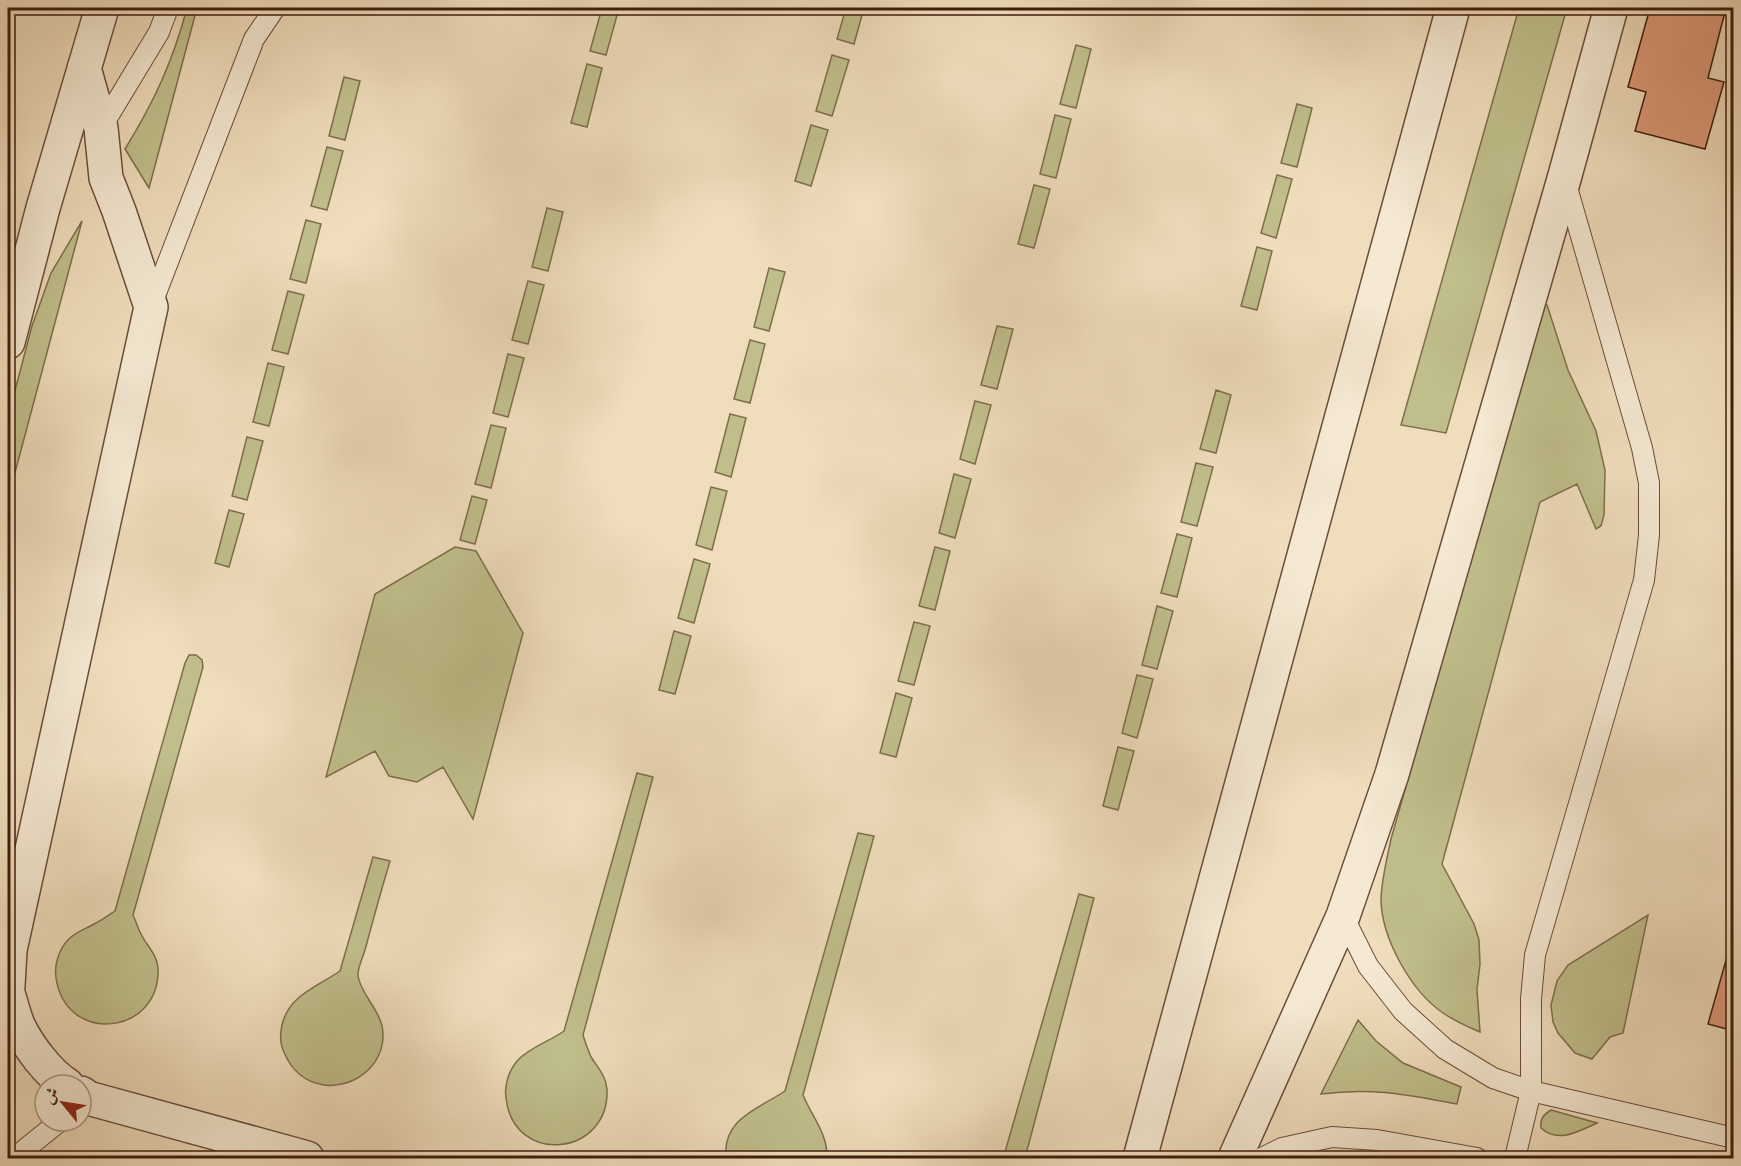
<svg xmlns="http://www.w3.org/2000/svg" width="1741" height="1166" font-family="Alegreya,Amiri,serif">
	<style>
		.green { fill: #c0bf8c; stroke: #7f6e4c; stroke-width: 1.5 }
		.building { fill: #dd9a79; stroke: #3e1d0d; stroke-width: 1.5 }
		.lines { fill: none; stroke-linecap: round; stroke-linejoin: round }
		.service-casing { stroke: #6a4d39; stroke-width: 22 }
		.minor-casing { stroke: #6a4d39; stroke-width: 36 }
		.service { stroke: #f5e9d3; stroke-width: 20 }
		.minor { stroke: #f5e9d3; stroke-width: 33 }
	</style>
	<rect width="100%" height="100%" fill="#f0ddbc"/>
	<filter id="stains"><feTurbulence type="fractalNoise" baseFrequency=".00333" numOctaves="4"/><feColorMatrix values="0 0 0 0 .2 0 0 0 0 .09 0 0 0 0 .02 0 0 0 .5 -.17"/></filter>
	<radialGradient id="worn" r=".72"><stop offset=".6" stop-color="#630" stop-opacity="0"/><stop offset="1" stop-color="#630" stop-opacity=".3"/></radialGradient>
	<!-- green -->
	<path class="green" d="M187 8H197L149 188 125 149C154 102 173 61 187 8Z
		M602 8H619L606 55 590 51Z
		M846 8H864L854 44 837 39Z
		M1519 8H1567L1446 433 1401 425Z
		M1076 45 1091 49 1076 108 1060 104Z
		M832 55 849 60 832 116 816 111Z
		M587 64 602 68 587 127 571 123Z
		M344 77 360 81 345 140 329 136Z
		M1297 104 1312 108 1297 167 1281 163Z
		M1055 115 1071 119 1056 178 1040 174Z
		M811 125 828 130 811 186 795 181Z
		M327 147 343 151 327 210 311 206Z
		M1277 175 1292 179 1276 238 1261 233Z
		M1034 185 1050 189 1034 248 1018 244Z
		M547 208 563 212 548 271 532 267Z
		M306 220 321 224 306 283 290 279Z
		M82 221 8 499V417L32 326 51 273Z
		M1257 247 1272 251 1257 310 1241 306Z
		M769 268 785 272 769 331 754 327Z
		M528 281 544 285 528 344 512 340Z
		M288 291 304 295 288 354 272 350Z
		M1543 305H1547L1568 370 1596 431 1605 470 1604 515 1601 526 1596 529 1577 484 1540 502 1442 864 1474 924 1479 940 1480 964 1477 990 1480 1032C1468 1027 1455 1021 1443 1013 1411 991 1381 938 1381 898 1382 878 1387 858 1391 839Z
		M997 326 1013 329 997 389 981 385Z
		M750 340 765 344 750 403 734 399Z
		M508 354 524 358 508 417 493 413Z
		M268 363 284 367 269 426 253 422Z
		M1216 390 1231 395 1216 453 1200 449Z
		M975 401 991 405 975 464 960 459Z
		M730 414 746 418 731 477 715 472Z
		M491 425 506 428 491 488 475 484Z
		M247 437 263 441 247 500 232 496Z
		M1196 463 1213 467 1197 526 1181 522Z
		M954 474 971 479 955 538 939 533Z
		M711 487 727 491 712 550 696 545Z
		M472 496 487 500 475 544 460 540Z
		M229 510 244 514 229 567 215 563Z
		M1177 534 1192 538 1177 597 1161 593Z
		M455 547 476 551 523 633 473 819 443 767 417 782 389 776 375 751 326 777 375 594Z
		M935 547 950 551 935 610 919 606Z
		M694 559 710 564 694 623 678 618Z
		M1157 606 1173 611 1157 669 1142 665Z
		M914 622 930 626 914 685 898 681Z
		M674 631 691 636 675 694 659 690Z
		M189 655H196L202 660 203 667 133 915C136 921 138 929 142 936 148 947 157 955 158 968 161 1035 66 1046 56 978 54 965 59 949 68 940 76 931 86 929 96 923 102 920 109 915 115 911L185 663Z
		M1137 675 1153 679 1137 738 1122 733Z
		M896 693 912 698 896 757 880 753Z
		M1118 747 1134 751 1118 810 1103 806Z
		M637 773 653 777 583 1035C585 1042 588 1050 591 1057 598 1068 606 1076 607 1089 610 1157 513 1166 506 1098 504 1085 509 1070 518 1060 529 1048 550 1041 564 1031Z
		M858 833 874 836 803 1095C812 1117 828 1134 827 1158H726C722 1118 759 1109 785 1091Z
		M373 857 390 861C381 891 373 920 365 950 363 957 357 969 358 976 361 994 378 1008 382 1026 389 1060 358 1089 324 1085 305 1082 291 1070 284 1052 280 1044 280 1034 282 1025 289 995 317 987 340 971Z
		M1079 894 1094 898 1025 1158H996L1005 1152Z
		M1648 915 1623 1033 1610 1037 1592 1059 1575 1053 1558 1033 1553 1022 1551 1005 1557 981 1568 965Z
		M1358 1020 1376 1041 1403 1063 1461 1087 1457 1104C1408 1095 1372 1087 1321 1094Z
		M1551 1110 1597 1123C1579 1131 1558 1144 1541 1128 1540 1119 1543 1115 1551 1110Z"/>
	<!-- building -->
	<path class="building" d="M1650 8H1726L1708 78 1724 82 1705 149 1635 131 1646 92 1628 87Z
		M1734 932V1031L1708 1024Z"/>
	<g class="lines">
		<defs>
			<path id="service" d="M101 128 159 32 168 8
				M151 306 254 39 275 8
				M1343 916 1368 966 1403 1011 1445 1049 1493 1078 1531 1091 1734 1138
				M19 1158 24 1150 60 1121
				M1262 1158 1282 1148 1332 1137 1377 1140 1477 1158
				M1515 1158 1531 1091V999L1535 955 1644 580 1649 535V483L1642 448 1566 184"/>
			<path id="minor" d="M8 342 43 208 102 8
				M8 986 10 950 151 307 119 211 106 178 101 128 84 68
				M8 993C11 1003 14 1015 18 1025 28 1046 48 1073 67 1085
				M81 1093 88 1098 307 1158
				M1140 1158 1453 8
				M1235 1158 1343 916 1392 774 1564 179 1611 8"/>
		</defs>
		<!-- service casing -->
		<use href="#service" class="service-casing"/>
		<!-- minor casing -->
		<use href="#minor" class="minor-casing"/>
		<!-- service -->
		<use href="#service" class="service"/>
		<!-- minor -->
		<use href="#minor" class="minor"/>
	</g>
	<!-- margin -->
	<rect width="1741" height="1166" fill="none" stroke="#f0ddbc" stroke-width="30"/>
	<rect x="9" y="9" width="1723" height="1148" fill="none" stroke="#3e1d0d" stroke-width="3"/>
	<rect x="15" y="15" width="1711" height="1136" fill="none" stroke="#3e1d0d" stroke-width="1.5"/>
	<!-- north arrow -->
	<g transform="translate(63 1103) rotate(300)"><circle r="28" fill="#f5e9d3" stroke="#ac9784" stroke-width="1.5"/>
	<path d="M0-4.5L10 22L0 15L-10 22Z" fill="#8f2418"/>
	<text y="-9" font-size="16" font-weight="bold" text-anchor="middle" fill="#3e1d0d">ش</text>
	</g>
	<rect width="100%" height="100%" filter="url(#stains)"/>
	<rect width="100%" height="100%" fill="url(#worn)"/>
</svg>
